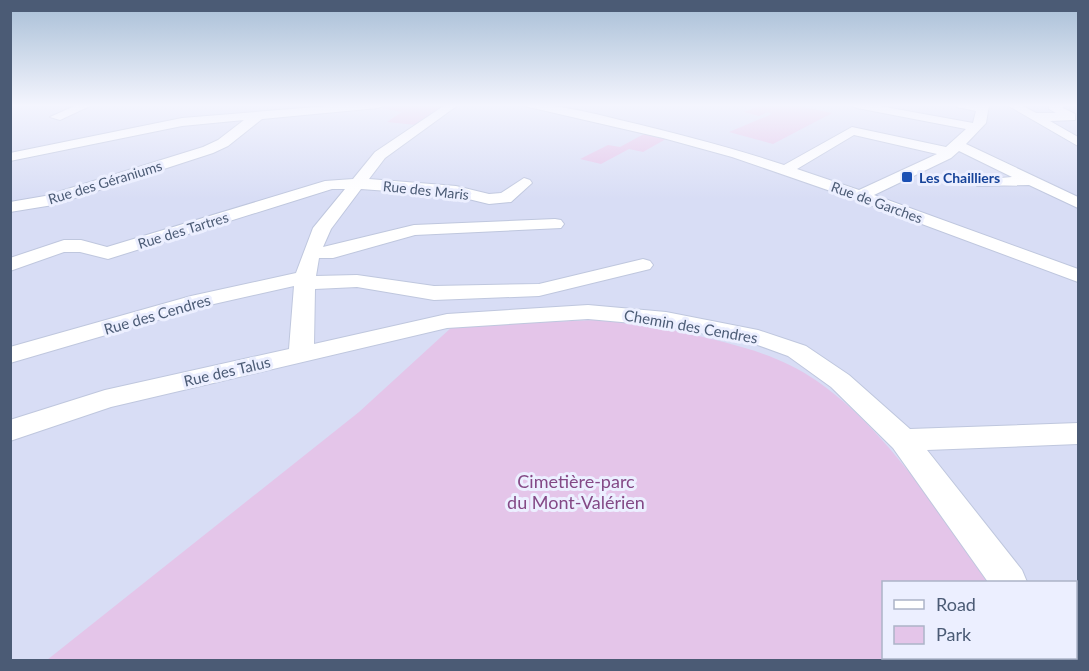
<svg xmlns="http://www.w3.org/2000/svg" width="1089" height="671" font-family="Lato,sans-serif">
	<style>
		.residential { fill: #d8ddf5; fill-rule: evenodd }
		.green { fill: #e4c5e9 }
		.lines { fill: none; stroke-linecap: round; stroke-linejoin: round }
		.minor-casing { stroke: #bfc7de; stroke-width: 2 }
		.minor { fill: #fff; fill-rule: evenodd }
		.transit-dot { fill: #1a4fb4; stroke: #ecefff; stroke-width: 2 }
		.labels { text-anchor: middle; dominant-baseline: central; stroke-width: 6; stroke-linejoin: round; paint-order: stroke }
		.far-transit-label { font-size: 14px; font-weight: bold; fill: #164399; stroke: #ecefff; text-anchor: start }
		.far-street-label { font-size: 14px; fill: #4b5b75; stroke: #ecefff }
		.street-label { font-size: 15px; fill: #4b5b75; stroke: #ecefff }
		.near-park-label { font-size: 18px; fill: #844986; stroke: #ecefff }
	</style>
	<rect width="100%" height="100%" fill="#e6e9fc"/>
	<!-- residential -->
	<path class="residential" d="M10 105H1078V660H11ZM884 582H1076V658H884Z"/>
	<!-- green -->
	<path class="green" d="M414 105H446L416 125 387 122 402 112 382 108Z
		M762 105H792L832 113 773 144 729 132 772 114 768 112 759 116 744 112Z
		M644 134 666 139 643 152 629 149 601 164 580 159 608 145 620 147Z
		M619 319C642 322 663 328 686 333 732 344 777 353 817 381 886 429 941 514 987 582H884V658H1033L1035 660H47L359 412 453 326Z"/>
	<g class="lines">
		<defs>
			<path id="minor" d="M77 105H92L60 120 50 117Z
				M341 105H384L378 108 262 119 228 146 213 153 53 205 10 212V202L45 196 203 147 218 140 244 120 182 126 10 161V153L182 118Z
				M445 105H458L385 158 369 179 456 186 489 194 501 193 524 178 530 180 532 183 511 202 489 204 456 196 361 189 331 229 323 247 414 225 555 219 561 220 564 224 561 228 415 235 333 258H319L316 276 357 275 434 286 539 284 643 259 650 261 653 265 650 269 539 296 434 300 357 287 315 289 314 344 447 314 588 305 666 312 758 330 806 346 849 375 910 429 1078 423V444L927 450 1022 570 1027 582H988L893 448 831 387 788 356 752 343 666 326 588 319 447 328 111 407 10 441V420L105 390 289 349 294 286 205 306 10 363V347L191 296 296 273 313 228 345 189H332L108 259 80 252H64L10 271V258L64 240H81L107 247 325 181 353 179 375 152Z
				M520 105C553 103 588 112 620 120 675 133 729 147 784 165L852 127 946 147 966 129 857 108 851 105H874L973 123 976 111 957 107 955 105H989L986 123 966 144 1078 197V208L1029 185 977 186 975 183 977 180 1012 177 959 151 951 158 874 195 1078 269V282L868 204 732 157 663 138ZM854 135 937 154 859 190 797 169Z
				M1007 105H1021L1036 113H1056L1049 109V105H1063V108L1075 114V120L1050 121 1078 137V146Z
				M1076 654 1078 660H1035L1034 658H1076Z"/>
		</defs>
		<!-- minor casing -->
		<use href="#minor" class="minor-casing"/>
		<!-- minor -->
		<use href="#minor" class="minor"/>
	</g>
	<!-- sky -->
	<linearGradient id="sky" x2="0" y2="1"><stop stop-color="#a7bed6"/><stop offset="0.53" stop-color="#f4f5fe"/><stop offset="1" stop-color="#f4f5fe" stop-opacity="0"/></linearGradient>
	<rect width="1089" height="199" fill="url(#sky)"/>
	<!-- markers -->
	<rect class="transit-dot" x="901" y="171" width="12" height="12" rx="3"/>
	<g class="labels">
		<!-- far-transit labels -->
		<g class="far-transit-label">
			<text x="919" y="177">Les Chailliers</text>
		</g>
		<!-- far-street labels -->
		<g class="far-street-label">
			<text transform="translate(105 182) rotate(-17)">Rue des Géraniums</text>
			<text transform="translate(426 190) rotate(6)">Rue des Maris</text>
			<text transform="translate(877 202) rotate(20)">Rue de Garches</text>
			<text transform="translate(183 230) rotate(-17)">Rue des Tartres</text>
		</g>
		<!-- street labels -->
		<g class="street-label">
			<text transform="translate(157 314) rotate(-16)">Rue des Cendres</text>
			<text transform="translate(691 326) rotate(10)">Chemin des Cendres</text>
			<text transform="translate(227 371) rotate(-13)">Rue des Talus</text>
		</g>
		<!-- near-park labels -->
		<g class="near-park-label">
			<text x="576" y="481">Cimetière-parc<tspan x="576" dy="21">du Mont-Valérien</tspan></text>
		</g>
	</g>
	<!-- border -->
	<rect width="1089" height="671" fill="none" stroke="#4b5b75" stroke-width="24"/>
	<!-- legend -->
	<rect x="882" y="581" width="195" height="78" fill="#ecefff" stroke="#acb4c8" stroke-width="1.5"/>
	<rect x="894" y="600" width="30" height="9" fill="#ffffff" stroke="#acb4c8" stroke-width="1.5"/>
	<text x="936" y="611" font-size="18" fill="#4b5b75">Road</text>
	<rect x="894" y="626" width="30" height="18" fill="#e4c5e9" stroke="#acb4c8" stroke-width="1.5"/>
	<text x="936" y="641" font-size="18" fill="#4b5b75">Park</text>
</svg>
